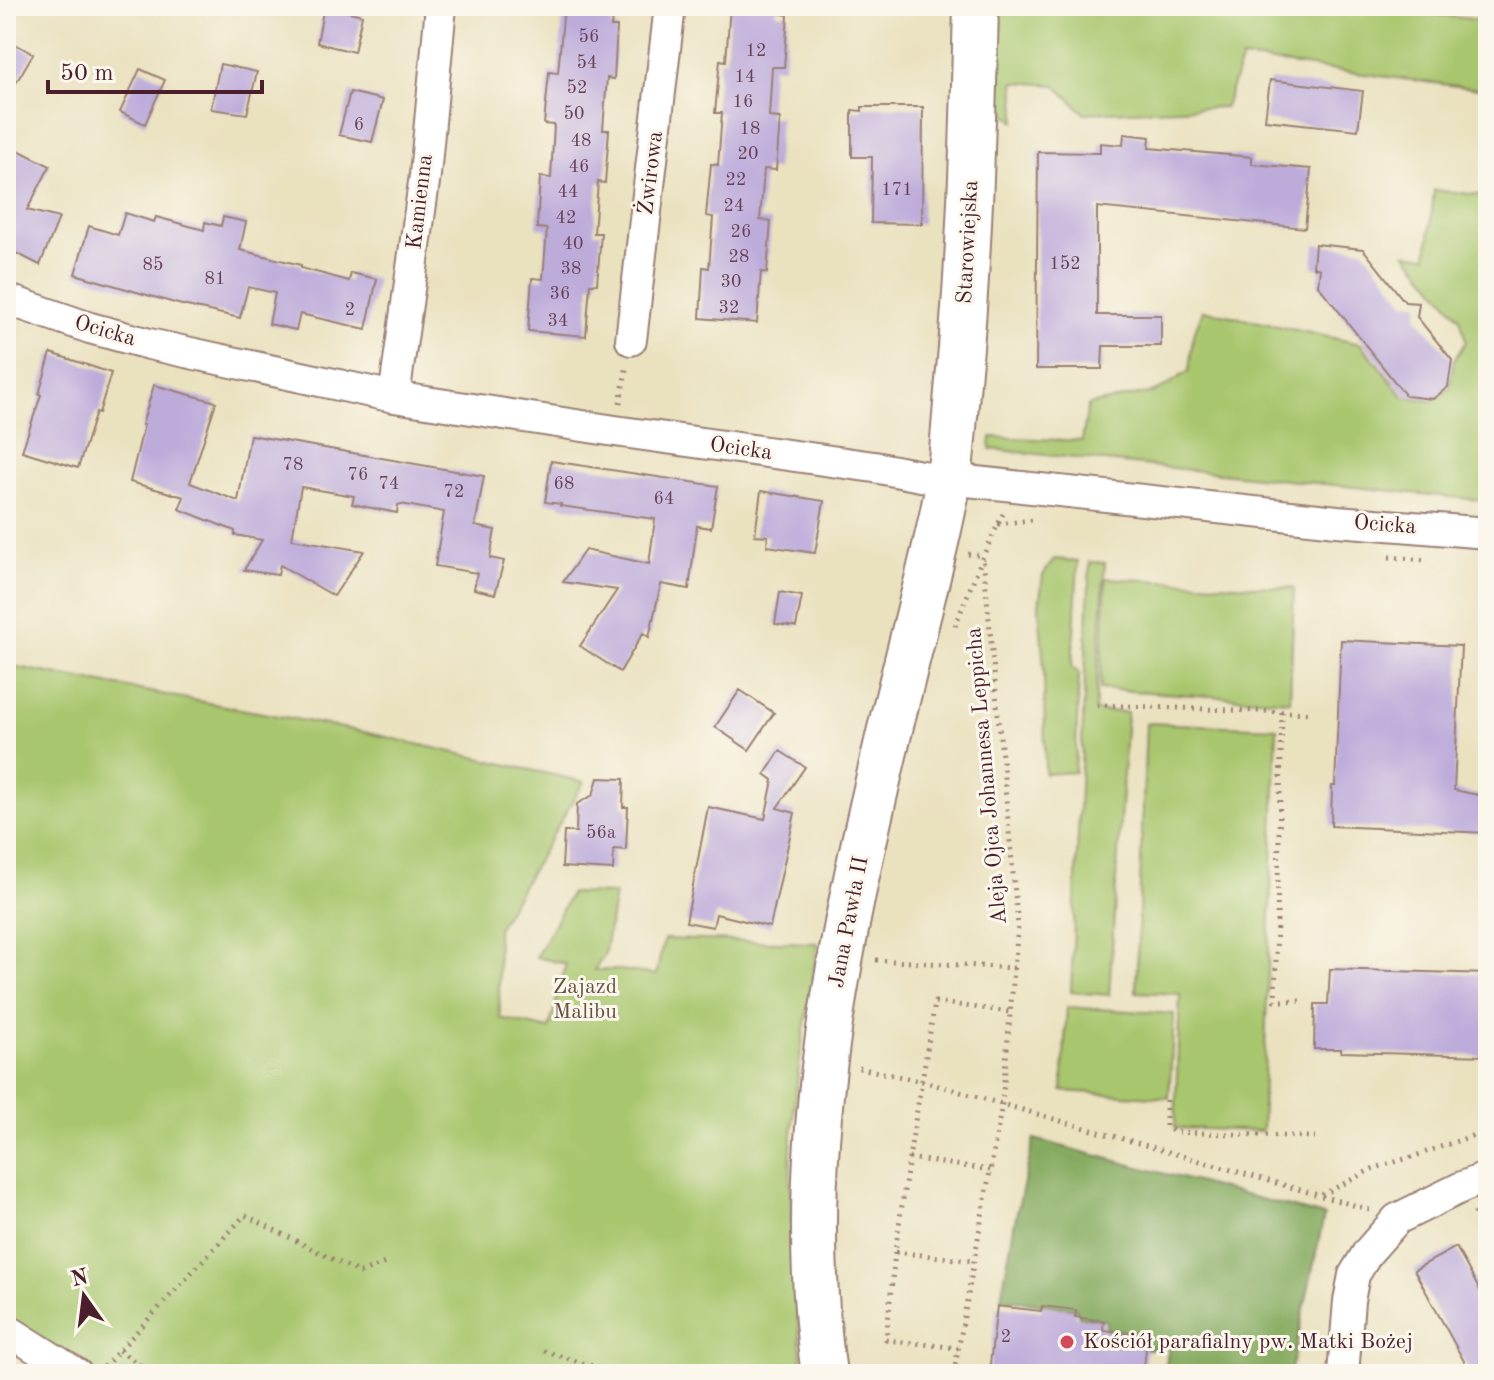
<svg xmlns="http://www.w3.org/2000/svg" width="1494" height="1380" font-family="'Old Standard TT',serif">
	<style>
		.green { fill: #a8c66d; stroke: #79724c; stroke-width: 2 }
		.forest { fill: #86ab60; stroke: #686546; stroke-width: 2 }
		.building { fill: #bdabda }
		.lines { fill: none; stroke-linecap: round; stroke-linejoin: round }
		.street-casing { stroke: #9a8075; stroke-width: 34 }
		.primary-casing { stroke: #9a8075; stroke-width: 48 }
		.path { stroke: #9a8075; stroke-width: 5; stroke-dasharray: 2 6; stroke-linecap: butt }
		.street { stroke: #fff; stroke-width: 30 }
		.primary { stroke: #fff; stroke-width: 44 }
		.poi-dot { fill: #d1495b; stroke: #fbf7ec; stroke-width: 3 }
		.labels { text-anchor: middle; dominant-baseline: central; stroke-width: 6; stroke-linejoin: round; paint-order: stroke }
		.number-label { font-size: 18px; fill: #674257 }
		.street-label { font-size: 22px; fill: #4a1f2b; stroke: #fbf7ec }
		.park-label { font-size: 22px; fill: #66513f; stroke: #fbf7ec }
		.poi-label { font-size: 22px; fill: #4a1f2b; stroke: #fbf7ec; text-anchor: start }
	</style>
	<rect width="100%" height="100%" fill="#fbf7ec"/>
	<filter id="ink" filterUnits="userSpaceOnUse"><feTurbulence type="fractalNoise" baseFrequency=".0125" numOctaves="2"/><feDisplacementMap in="SourceGraphic" scale="16" xChannelSelector="R" yChannelSelector="G"/><feConvolveMatrix kernelMatrix="1 2 1 2 8 2 1 2 1" color-interpolation-filters="sRGB"/></filter>
	<filter id="wash" filterUnits="userSpaceOnUse"><feTurbulence type="fractalNoise" baseFrequency=".006" numOctaves="4" result="noise"/><feDisplacementMap in="SourceGraphic" scale="32" xChannelSelector="R" yChannelSelector="G"/><feGaussianBlur stdDeviation="1.8" result="paint"/><feColorMatrix in="noise" values="0 0 0 0 0 0 0 0 0 0 0 0 0 0 0 0 0 1.4 0 .05"/><feComposite in="paint" operator="in"/></filter>
	<g filter="url(#wash)">
		<rect width="100%" height="100%" fill="#eae1bf"/>
		<!-- green -->
		<path class="green" d="M1001 6H1361L1488 21V90L1242 58 1225 107 1084 113 1055 85 1014 82 1016 113 1015 122 1000 109Z
			M1434 190 1488 196V501L990 449 991 437 1082 441 1088 405 1158 391 1189 371 1193 336 1203 310 1361 344 1404 397 1432 401 1450 389 1454 360 1466 341 1460 318 1406 253 1427 256Z
			M1054 559 1078 561 1072 668 1079 672 1075 772 1045 774 1044 668 1039 607 1043 575Z
			M1090 562 1105 563 1095 711 1127 712 1109 995 1071 992Z
			M1106 578 1294 588 1290 701 1100 689Z
			M6 665 364 732 584 782 497 929 500 1018 549 1029 566 964 536 957 571 893 615 894 604 956 594 970H621L656 975 664 939 818 943C807 1011 795 1080 791 1149 788 1224 796 1299 803 1374H97L6 1317Z
			M1146 723 1277 728 1262 1131 1175 1128 1180 994 1136 992Z
			M1067 1007 1174 1014 1169 1098 1062 1091Z"/>
		<!-- forest -->
		<path class="forest" d="M1034 1139 1324 1216 1290 1374H1164L1169 1347 1147 1349 1136 1333 1106 1329V1320L1079 1316 1077 1309 1001 1298 1015 1221Z"/>
		<g id="blocks">
			<!-- building -->
			<path class="building" d="M324 6 362 15 354 52 317 43Z
				M564 6H613L611 27H617L614 79 607 78 605 103 603 130H609L605 183 598 182 594 233H601L597 284H590L586 336 528 331 532 278 543 279 547 229 537 228 540 177 551 178 554 125 544 124 549 72 558 73Z
				M730 6H777L776 13 788 15 784 67H772L769 117 780 118 776 170 764 169 760 220 771 221 767 273 761 272 757 323 700 318 703 267 709 268 713 217 706 216 711 164 718 165 722 113H715L720 60 726 61Z
				M6 39 33 54 6 100Z
				M220 64 257 72 247 114 211 109Z
				M140 69 165 80 145 124 120 112Z
				M1270 80 1363 91 1358 130 1265 120Z
				M350 92 383 100 372 142 339 135Z
				M862 107H923L922 224 871 223 872 157H852V110L862 111Z
				M1124 134 1150 137 1149 148 1252 157V164L1311 169 1305 228 1097 207V315H1161V346H1103L1102 369H1036L1038 152 1100 153V143L1123 145Z
				M6 144 50 166 27 210 59 218 40 265 6 248Z
				M125 213 154 222 156 217 204 230 205 222 221 226 223 217 246 222 240 250 301 265V268L349 281 351 273 377 279 366 329 300 314 296 330 269 324 275 293 248 287 240 318 178 304 75 274 89 226 118 235Z
				M1315 244 1363 249 1405 302 1419 303 1417 317 1452 360 1448 387 1433 399 1406 396 1318 285 1320 269 1313 267Z
				M51 353 111 373 99 413 96 412 78 468 22 451 41 395 39 394Z
				M154 385 216 402 190 483 238 501 250 435 484 476 475 526 495 530 490 558 504 561 495 594 474 589 477 573 435 566 444 512 401 504 398 505 397 513 352 504 354 496 301 487 292 539 364 551 334 596 280 565 278 575 244 570 262 540 235 535V531L179 509 184 497 130 482 144 425H142Z
				M551 461 718 486 711 528 697 526 689 589 661 584 649 637 643 633 620 672 580 646 617 590 563 582 585 550 649 564 655 519 560 506 561 504 545 502Z
				M761 491 824 501 815 553 767 546 768 536 755 535Z
				M780 592 802 596 796 627 775 624Z
				M1341 640 1461 646 1454 790 1488 797V833L1331 826 1332 786H1335Z
				M740 690 774 713 749 750 715 727Z
				M780 751 805 767 777 808 795 813 770 927 716 914 713 927 686 922 708 807 765 819 773 780 765 774Z
				M598 778 624 779 623 807H628L626 850 614 849 613 870 562 867 564 832H576L577 804 593 795Z
				M1330 969 1488 974V1056L1341 1052V1049H1314L1315 1004H1328Z
				M1456 1247 1488 1305V1374H1471L1414 1270Z
				M997 1306 1041 1311 1042 1306 1076 1310 1075 1317 1104 1321 1103 1330 1135 1334 1146 1349 1144 1367 1133 1374H1005L989 1372Z"/>
		</g>
	</g>
	<g filter="url(#ink)">
		<use href="#blocks" fill-opacity="0" stroke="#9a8075" stroke-width="2"/>
		<g class="lines">
			<defs>
				<path id="street" d="M6 299 90 328 149 344 394 397 615 431 874 467 921 476 1337 521 1488 533
					M631 340 670 6
					M394 397 425 175 441 6
					M6 1329 77 1374
					M1343 1374 1349 1301 1354 1275 1368 1252 1397 1219 1462 1187 1488 1177"/>
				<path id="primary" d="M824 1374C792 1154 841 935 892 721 904 674 915 627 927 580 935 546 944 512 949 478 953 446 955 413 958 381 970 256 973 131 976 6"/>
			</defs>
			<!-- street casing -->
			<use href="#street" class="street-casing"/>
			<!-- primary casing -->
			<use href="#primary" class="primary-casing"/>
			<!-- path -->
			<path class="path" d="M1469 6 1488 8
				M620 403 627 365
				M998 524 1033 520
				M968 554 983 556
				M1389 557 1427 560
				M955 626 983 556 1003 514
				M1097 705 1312 713
				M1282 712 1275 1001H1301
				M876 960 1014 968
				M859 1068 922 1081 1370 1210
				M1166 1100V1126L1174 1132 1315 1137
				M909 1158 895 1252 974 1261
				M990 1170 909 1158 935 1002 1010 1012
				M1322 1195 1372 1169 1415 1156 1488 1130
				M1474 1212 1488 1240
				M895 1252 886 1340 958 1348
				M119 1350 152 1374
				M544 1351 618 1374
				M104 1367 245 1215 360 1273 385 1263
				M710 1370 732 1374
				M954 1373 1002 1104 1018 926 983 556"/>
			<!-- street -->
			<use href="#street" class="street"/>
			<!-- primary -->
			<use href="#primary" class="primary"/>
		</g>
	</g>
	<!-- markers -->
	<circle class="poi-dot" cx="1067" cy="1342" r="8"/>
	<g class="labels">
		<!-- number labels -->
		<g class="number-label">
			<text x="589" y="37">56</text>
			<text x="756" y="51">12</text>
			<text x="587" y="63">54</text>
			<text x="745" y="77">14</text>
			<text x="577" y="88">52</text>
			<text x="743" y="102">16</text>
			<text x="574" y="114">50</text>
			<text x="359" y="125">6</text>
			<text x="750" y="129">18</text>
			<text x="581" y="141">48</text>
			<text x="748" y="154">20</text>
			<text x="579" y="167">46</text>
			<text x="736" y="180">22</text>
			<text x="897" y="190">171</text>
			<text x="568" y="192">44</text>
			<text x="734" y="206">24</text>
			<text x="566" y="218">42</text>
			<text x="741" y="232">26</text>
			<text x="573" y="244">40</text>
			<text x="739" y="257">28</text>
			<text x="1065" y="264">152</text>
			<text x="153" y="265">85</text>
			<text x="571" y="269">38</text>
			<text x="215" y="279">81</text>
			<text x="731" y="282">30</text>
			<text x="560" y="294">36</text>
			<text x="729" y="308">32</text>
			<text x="350" y="310">2</text>
			<text x="558" y="321">34</text>
			<text x="293" y="465">78</text>
			<text x="358" y="475">76</text>
			<text x="389" y="484">74</text>
			<text x="564" y="484">68</text>
			<text x="454" y="492">72</text>
			<text x="664" y="499">64</text>
			<text x="601" y="833">56a</text>
			<text x="1006" y="1337">2</text>
		</g>
		<!-- street labels -->
		<g class="street-label">
			<text transform="translate(651 173) rotate(-83)">Żwirowa</text>
			<text transform="translate(420 202) rotate(-83)">Kamienna</text>
			<text transform="translate(968 242) rotate(-87)">Starowiejska</text>
			<text transform="translate(105 331) rotate(16)">Ocicka</text>
			<text transform="translate(741 449) rotate(8)">Ocicka</text>
			<text transform="translate(1385 525) rotate(4)">Ocicka</text>
			<text transform="translate(987 776) rotate(-95)">Aleja Ojca Johannesa Leppicha</text>
			<text transform="translate(849 922) rotate(-79)">Jana Pawła II</text>
		</g>
		<!-- park labels -->
		<g class="park-label">
			<text x="585" y="987">Zajazd<tspan x="585" dy="25">Malibu</tspan></text>
		</g>
		<!-- poi labels -->
		<g class="poi-label">
			<text x="1083" y="1342">Kościół parafialny pw. Matki Bożej</text>
		</g>
	</g>
	<!-- margin -->
	<rect width="1494" height="1380" fill="none" stroke="#fbf7ec" stroke-width="32"/>
	<!-- north arrow -->
	<g transform="translate(84 1296) rotate(346)" stroke="#fbf7ec" stroke-width="6" paint-order="stroke">
	<path d="M0-6L14 30L0 20L-14 30Z" fill="#4a1f2b"/>
	<text y="-12" font-size="22" font-weight="bold" text-anchor="middle" fill="#4a1f2b">N</text>
	</g>
	<!-- scale -->
	<path d="M48 80v12h214v-12" fill="none" stroke="#4a1f2b" stroke-width="4"/>
	<text x="60" y="80" font-size="24" fill="#4a1f2b" stroke="#fbf7ec" stroke-width="6" paint-order="stroke">50 m</text>
</svg>
